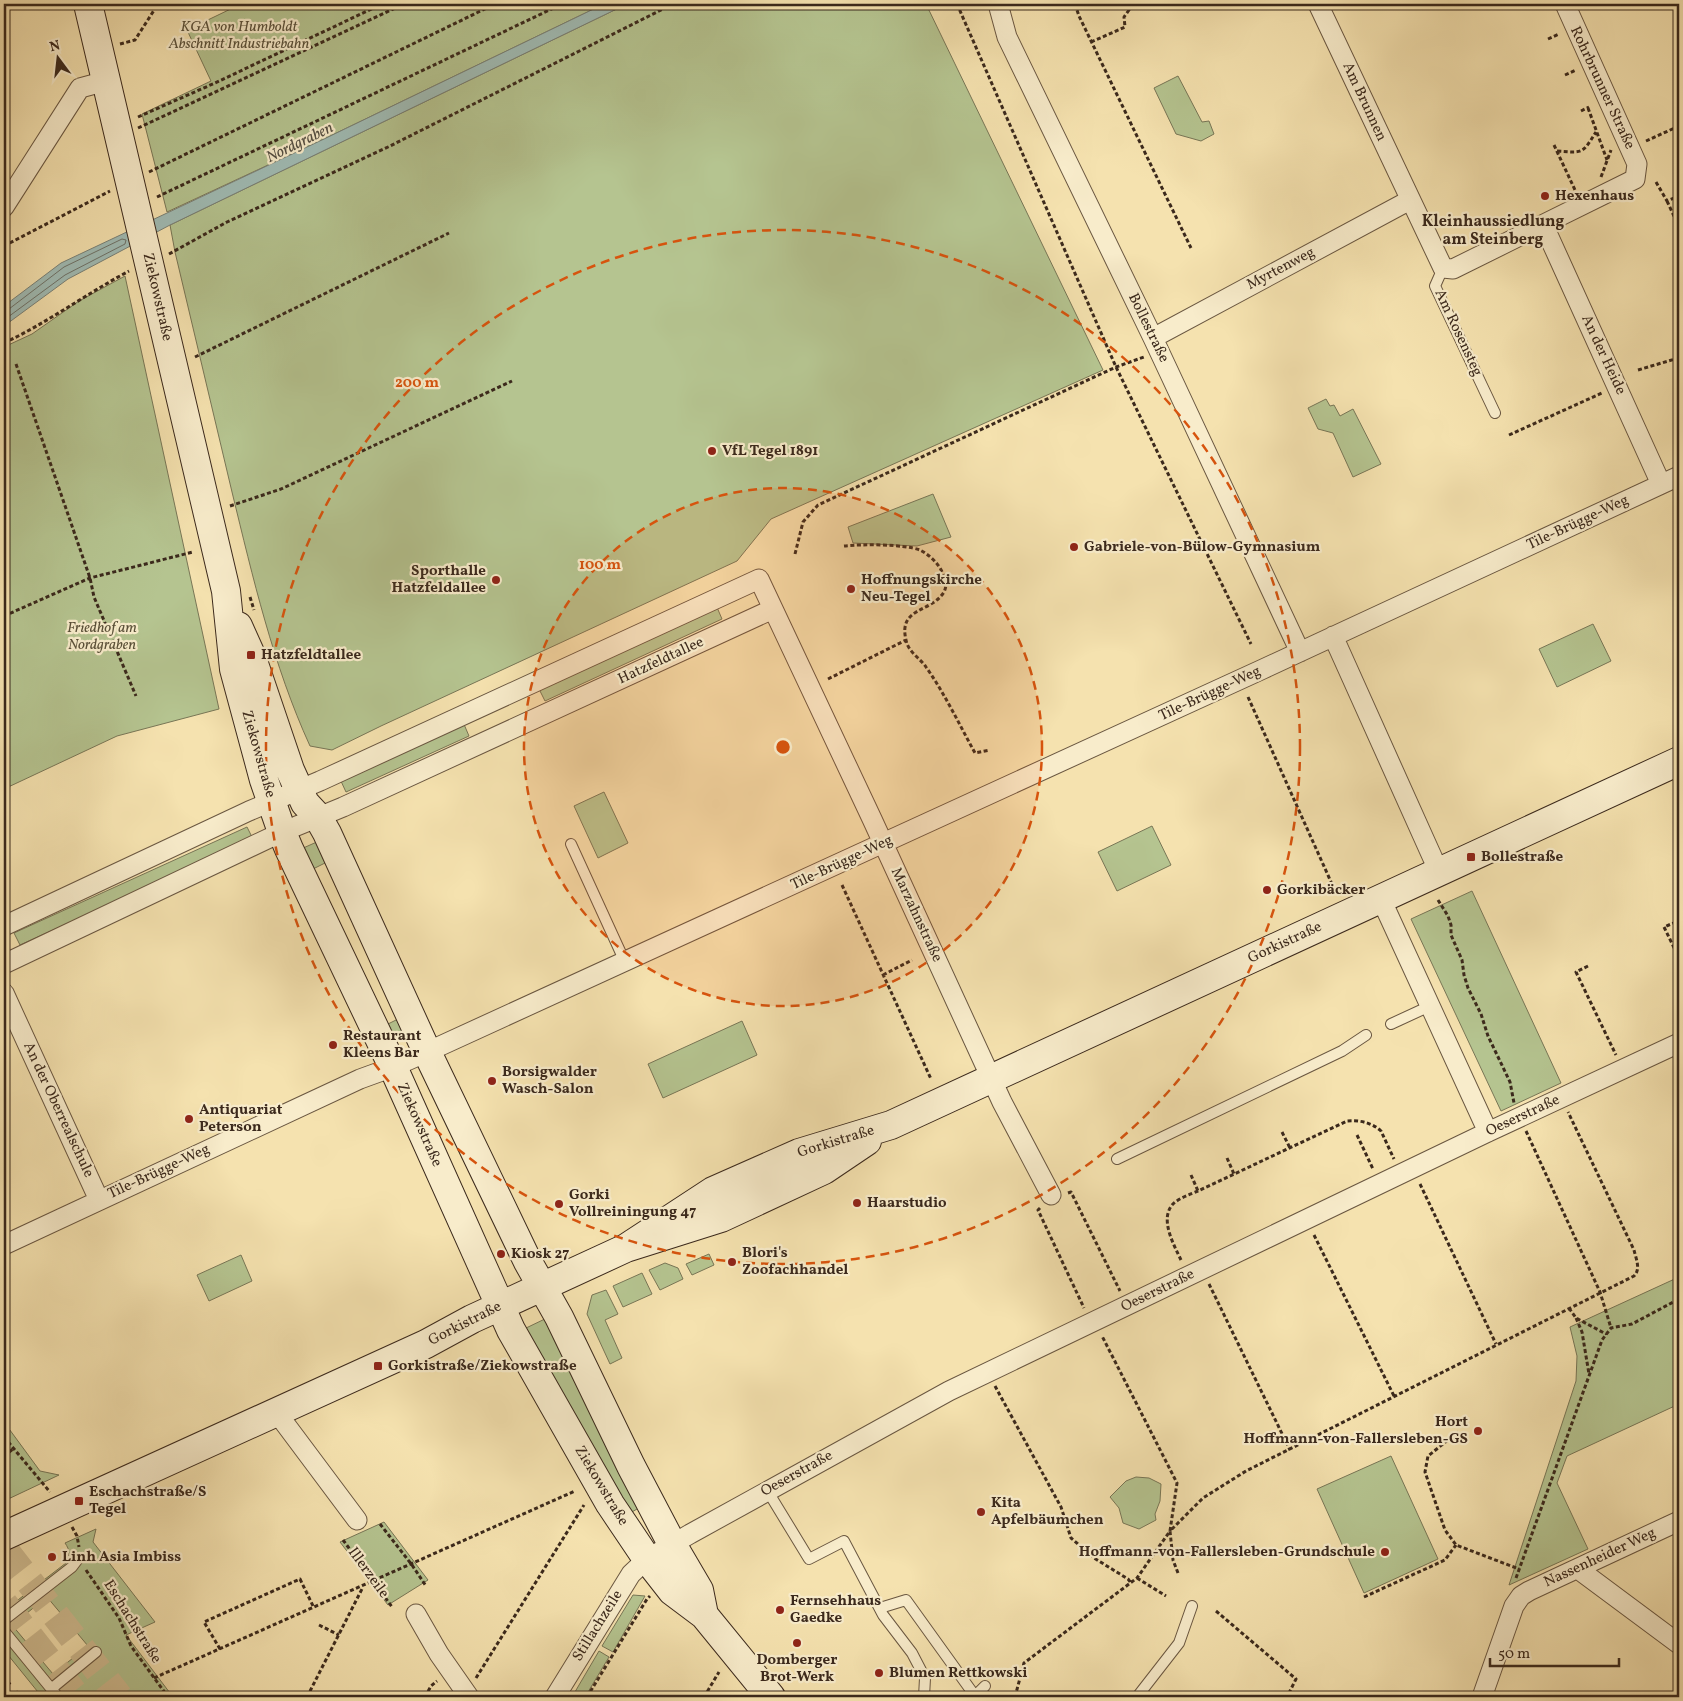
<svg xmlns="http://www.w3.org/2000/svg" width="1683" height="1701" font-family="Vollkorn,serif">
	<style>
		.green { fill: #b5c490; stroke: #787656; fill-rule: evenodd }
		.water { fill: #a0bcb5; stroke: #788178 }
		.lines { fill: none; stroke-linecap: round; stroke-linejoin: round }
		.shore { stroke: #6e7268; stroke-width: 1 }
		.highway-tunnel { stroke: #d0bd92; stroke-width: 28; stroke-dasharray: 28 14; stroke-linecap: butt }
		.lane-casing { stroke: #6a5741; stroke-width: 12 }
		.street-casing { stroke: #6a5741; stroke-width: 21 }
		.secondary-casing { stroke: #3b291c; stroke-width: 30 }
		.path { stroke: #3b291c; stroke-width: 3; stroke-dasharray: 4 2.5; stroke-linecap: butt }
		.lane { stroke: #f8eccb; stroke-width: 10 }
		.street { stroke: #f8eccb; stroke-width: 19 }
		.secondary { stroke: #f8eccb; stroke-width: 28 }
		.rail { stroke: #3b291c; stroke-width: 4; stroke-dasharray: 9 9; stroke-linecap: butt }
		.ring { fill: none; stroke: #d7540e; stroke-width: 2.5; stroke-dasharray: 9 6 }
		.poi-dot { fill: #8f2418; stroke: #f8eccb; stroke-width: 2 }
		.labels { text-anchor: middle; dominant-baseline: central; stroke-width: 4.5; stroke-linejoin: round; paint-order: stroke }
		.park-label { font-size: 15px; font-style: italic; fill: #5a5039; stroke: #f8eccb }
		.street-label { font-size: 15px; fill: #3b291c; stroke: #f8eccb }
		.poi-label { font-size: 15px; font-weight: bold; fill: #3b291c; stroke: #f8eccb; text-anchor: start }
		.water-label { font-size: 16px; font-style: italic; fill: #544e42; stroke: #f8eccb }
		.neighbourhood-label { font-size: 16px; font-weight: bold; fill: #3b291c; stroke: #f8eccb }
		.centre { fill: #d7540e; stroke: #f8eccb; stroke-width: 2.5 }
		.ring-label { font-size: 15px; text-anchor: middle; font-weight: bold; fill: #d7540e; stroke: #f8eccb; stroke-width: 4.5; stroke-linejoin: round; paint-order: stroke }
	</style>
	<rect width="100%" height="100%" fill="#f5e2af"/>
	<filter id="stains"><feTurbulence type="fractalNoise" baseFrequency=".004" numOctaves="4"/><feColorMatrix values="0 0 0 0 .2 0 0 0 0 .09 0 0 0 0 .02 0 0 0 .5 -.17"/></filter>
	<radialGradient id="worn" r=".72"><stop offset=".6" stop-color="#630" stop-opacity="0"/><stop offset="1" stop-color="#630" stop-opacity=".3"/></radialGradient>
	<!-- green -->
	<path class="green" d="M241 4H604L324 139 167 212 142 114 211 81 187 30Z
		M627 4H926L1103 370 771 519 737 561 381 726 332 750 310 746C273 665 253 578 232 492 213 412 194 332 175 252L170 225Z
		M1178 76 1202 122 1209 121 1214 134 1201 141 1176 134 1154 88Z
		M125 276 219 709 117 736 4 789V347L32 334 79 301Z
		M1326 399 1330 406 1334 405 1340 416 1353 409 1381 464 1353 477 1333 433 1318 429 1308 408Z
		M933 494 951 537 917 546 853 543 848 527Z
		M716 605 722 619 545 701 538 687Z
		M1593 624 1611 661 1557 687 1539 649Z
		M463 722 469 736 346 792 340 779Z
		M604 792 628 843 598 858 574 806Z
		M1152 826 1171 865 1117 891 1098 852Z
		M247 827 253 839 20 945 14 933Z
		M319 841 329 861 311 870 301 849Z
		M1472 891 1561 1083 1501 1111 1411 919Z
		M402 1017 408 1029 390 1038 384 1026Z
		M742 1021 757 1055 663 1098 648 1064Z
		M709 1254 714 1265 692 1275 686 1264Z
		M241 1255 252 1281 209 1301 197 1275Z
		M665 1263 678 1268 683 1279 660 1290 649 1270Z
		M642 1273 652 1294 623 1307 613 1286Z
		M1679 1277V1404L1567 1456 1557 1483 1588 1549 1509 1585 1576 1381 1577 1356 1570 1327Z
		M606 1290 618 1314 605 1320 622 1358 610 1364 587 1314 592 1295Z
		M549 1317 642 1506 627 1515 524 1329Z
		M4 1422 40 1471 59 1475 4 1501Z
		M1391 1456 1438 1559 1364 1593 1317 1489Z
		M1136 1477 1149 1478 1161 1484 1160 1501 1155 1514 1156 1520 1139 1529 1123 1523 1119 1508 1110 1497 1126 1481Z
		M384 1522 428 1580 388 1605 340 1542Z
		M96 1529 93 1542 155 1622 126 1635 173 1697H42L4 1650V1604L14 1603 66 1563C70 1555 70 1550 65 1543ZM47 1597 88 1646 53 1674 12 1625Z
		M633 1595 645 1596 613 1652 602 1646Z
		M599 1651 609 1657 585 1697H572Z"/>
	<!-- water -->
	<path class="water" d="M604 4H627L170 225 68 279 4 326V306L61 263 324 139Z"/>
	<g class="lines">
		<!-- shore -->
		<path class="shore" d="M4 310 9 309 64 267 122 239 126 240 125 244 65 275 4 320"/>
		<!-- highway-tunnel -->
		<path class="highway-tunnel" d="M4 1549 119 1697
			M4 1604 77 1697"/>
		<defs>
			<path id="lane" d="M1443 268 1435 286 1495 413
				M571 844 625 962
				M1391 1024 1430 1006
				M1117 1159 1342 1051 1366 1035
				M767 1490 809 1559 844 1541 883 1615 912 1653 925 1678 924 1697
				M880 1608 906 1600 975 1696
				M4 1620 72 1567 78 1559
				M4 1631 58 1697
				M51 1689 96 1652
				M974 1697 985 1686
				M1137 1697 1179 1643 1192 1606"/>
			<path id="street" d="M998 4 1007 37 1153 338 1300 652
				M1318 4 1443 268 1453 269 1635 179 1637 164 1565 4
				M4 207 80 88 106 81
				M1544 226 1661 484
				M1153 338 1410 200
				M1333 636 1439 872
				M1381 899 1488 1132
				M4 926 249 811 320 781 759 579 872 819 1002 1102 1051 1195
				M4 964 282 832 343 807 773 609
				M4 993 99 1200
				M4 1245 360 1079 393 1067 427 1052 1263 669 1679 476
				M277 1413 357 1520
				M1578 1569 1679 1644
				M416 1614 439 1654 469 1697
				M555 1697 631 1574 647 1559 690 1534 949 1391 1488 1132 1679 1043
				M1482 1697 1514 1606 1521 1596 1529 1591 1679 1521"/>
			<path id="secondary" d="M88 4 226 591 234 669 264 780 282 832 289 849 393 1067 511 1330 610 1504 647 1559 672 1591 704 1615 771 1697
				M238 626 251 655 290 770 305 803 318 817 327 833 427 1052 528 1262 559 1317 631 1466 672 1544 699 1590 704 1615
				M626 1248 713 1191 799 1153 891 1125 1679 761
				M4 1536 426 1344 472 1319 626 1248 721 1218 824 1170 867 1141"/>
		</defs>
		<!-- lane casing -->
		<use href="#lane" class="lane-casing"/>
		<!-- street casing -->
		<use href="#street" class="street-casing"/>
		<!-- secondary casing -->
		<use href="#secondary" class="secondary-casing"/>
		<!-- path -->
		<path class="path" d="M957 4 1116 367 1251 644
			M1075 4 1079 16 1191 248
			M1548 39 1559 34
			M1091 42 1125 27 1124 17 1129 10V4
			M120 44 135 40 158 4
			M1565 75 1576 70
			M1588 108 1607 160
			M1581 111 1589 107
			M138 117 215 83 382 4
			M138 128 404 4
			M1646 141 1679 126
			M1554 145 1575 190
			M1557 151C1584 153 1582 154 1596 132
			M149 172 495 4
			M1601 177 1611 150
			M1656 182 1667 201 1679 196
			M157 197 562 4
			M1667 201 1679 227
			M4 246 110 191
			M169 254 227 222 388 147 673 4
			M4 343C47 323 86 294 129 271
			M195 357 449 233
			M16 364 90 578 94 597 136 696
			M1638 370 1675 359 1679 365
			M1509 435 1602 393
			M230 506 281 489 512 381
			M844 546C863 544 903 544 920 550 930 555 939 564 943 574 946 580 947 586 944 592 931 613 898 607 906 640 908 652 920 658 926 667 945 694 959 724 975 753L990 750
			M795 554 803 522 818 505 1116 367 1144 357
			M250 597 254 610
			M4 616 90 578 193 552
			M828 679 906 640
			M1248 697 1336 893
			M4 748 7 757
			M842 885 931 1079
			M1438 900 1448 916 1451 925V935L1462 960 1464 975 1468 988 1481 1014 1488 1036 1510 1082 1514 1103
			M1676 922 1664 927 1679 958
			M1588 966 1576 972 1616 1055
			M883 975 912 960
			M1526 1131 1600 1292 1611 1328
			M1282 1132 1290 1148
			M1357 1135 1373 1169
			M1227 1158 1234 1174
			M1191 1175 1198 1191
			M1420 1184 1496 1344
			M1068 1193 1071 1192 1120 1291
			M1040 1208 1038 1210 1084 1308
			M1314 1235 1394 1396
			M1181 1260C1174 1245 1159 1219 1173 1204 1179 1198 1191 1194 1198 1191L1347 1121C1359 1120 1371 1122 1381 1131L1394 1159
			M1209 1284 1290 1450
			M1569 1308 1576 1318 1606 1334
			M1576 1318 1582 1332 1589 1374
			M995 1386 1061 1507 1071 1538 1094 1558 1128 1579 1131 1583
			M1458 1432 1428 1456 1425 1472 1445 1530 1456 1545 1519 1569
			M4 1437 50 1492
			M4 1456 13 1449
			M380 1524 412 1565 426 1586
			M72 1527 77 1536 79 1547
			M343 1540 392 1607
			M86 1570 119 1618 131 1646 168 1697
			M1178 1573 1173 1560 1170 1531 1203 1498 1246 1471 1634 1276C1641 1269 1636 1259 1634 1250L1568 1112
			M1137 1578 1166 1596
			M1516 1578 1602 1340 1611 1328 1632 1324 1679 1299
			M1364 1597 1445 1560 1456 1545
			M1216 1611 1296 1679 1287 1697
			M319 1625 339 1635
			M220 1649 204 1622 300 1579 314 1608
			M154 1678 575 1491
			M476 1678 584 1505
			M307 1697 363 1587
			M425 1697 431 1686 437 1681
			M587 1697 647 1599 650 1596
			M704 1697 719 1672
			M1015 1697 1024 1663 1137 1578 1170 1531 1177 1483 1102 1336"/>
		<!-- lane -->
		<use href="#lane" class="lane"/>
		<!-- street -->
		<use href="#street" class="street"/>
		<!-- secondary -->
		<use href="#secondary" class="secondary"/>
		<!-- rail -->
		<path class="rail" d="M4 1678 20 1697"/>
	</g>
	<!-- distance rings -->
	<circle cx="783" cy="747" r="259" fill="#d7540e" fill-opacity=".12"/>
	<g class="ring">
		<circle cx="783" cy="747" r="259"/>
		<circle cx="783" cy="747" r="517"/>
	</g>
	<!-- markers -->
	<g class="poi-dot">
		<circle cx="1545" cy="196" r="5"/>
		<circle cx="712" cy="451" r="5"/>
		<circle cx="1074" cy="547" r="5"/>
		<circle cx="496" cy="580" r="5"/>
		<circle cx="851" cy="589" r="5"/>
		<rect x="246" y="650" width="10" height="10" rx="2.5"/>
		<rect x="1466" y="852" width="10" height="10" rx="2.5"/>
		<circle cx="1267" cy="890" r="5"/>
		<circle cx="333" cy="1045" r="5"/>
		<circle cx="492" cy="1081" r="5"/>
		<circle cx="189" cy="1119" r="5"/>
		<circle cx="857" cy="1203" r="5"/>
		<circle cx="559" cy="1204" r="5"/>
		<circle cx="501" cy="1254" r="5"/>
		<circle cx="732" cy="1262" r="5"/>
		<rect x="373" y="1361" width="10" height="10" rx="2.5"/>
		<circle cx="1478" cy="1431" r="5"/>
		<rect x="74" y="1496" width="10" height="10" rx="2.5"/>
		<circle cx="981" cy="1512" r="5"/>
		<circle cx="1385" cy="1552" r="5"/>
		<circle cx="52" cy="1557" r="5"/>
		<circle cx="780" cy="1610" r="5"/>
		<circle cx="797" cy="1643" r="5"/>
		<circle cx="879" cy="1673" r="5"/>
	</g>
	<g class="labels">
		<!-- park labels -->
		<g class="park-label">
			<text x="239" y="27">KGA von Humboldt<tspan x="239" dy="17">Abschnitt Industriebahn</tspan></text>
			<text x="102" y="628">Friedhof am<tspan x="102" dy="17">Nordgraben</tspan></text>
		</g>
		<!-- street labels -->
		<g class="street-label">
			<text transform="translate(1602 88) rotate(65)">Rohrbrunner Straße</text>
			<text transform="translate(1364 102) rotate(65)">Am Brunnen</text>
			<text transform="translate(1281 269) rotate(-28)">Myrtenweg</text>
			<text transform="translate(157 297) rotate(77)">Ziekowstraße</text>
			<text transform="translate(1148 328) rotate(64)">Bollestraße</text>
			<text transform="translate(1458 333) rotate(65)">Am Rosensteg</text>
			<text transform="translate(1603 355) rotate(65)">An der Heide</text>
			<text transform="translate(1578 523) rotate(-25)">Tile-Brügge-Weg</text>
			<text transform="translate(661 661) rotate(-25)">Hatzfeldtallee</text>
			<text transform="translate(1210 694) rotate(-25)">Tile-Brügge-Weg</text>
			<text transform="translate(258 754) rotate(74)">Ziekowstraße</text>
			<text transform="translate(842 863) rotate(-25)">Tile-Brügge-Weg</text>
			<text transform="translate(916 915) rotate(65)">Marzahnstraße</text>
			<text transform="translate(1285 943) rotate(-25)">Gorkistraße</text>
			<text transform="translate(58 1110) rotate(65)">An der Oberrealschule</text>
			<text transform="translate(1523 1116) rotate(-25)">Oeserstraße</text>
			<text transform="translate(419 1125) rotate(66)">Ziekowstraße</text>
			<text transform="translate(836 1142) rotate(-17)">Gorkistraße</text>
			<text transform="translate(159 1172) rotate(-25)">Tile-Brügge-Weg</text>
			<text transform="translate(1158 1291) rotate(-26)">Oeserstraße</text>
			<text transform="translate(465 1324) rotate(-27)">Gorkistraße</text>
			<text transform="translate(797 1474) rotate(-29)">Oeserstraße</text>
			<text transform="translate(601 1486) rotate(59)">Ziekowstraße</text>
			<text transform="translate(1600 1558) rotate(-25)">Nassenheider Weg</text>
			<text transform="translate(368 1573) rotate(54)">Illerzeile</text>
			<text transform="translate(132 1622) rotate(58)">Eschachstraße</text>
			<text transform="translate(598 1626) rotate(-58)">Stillachzeile</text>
		</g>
		<!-- poi labels -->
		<g class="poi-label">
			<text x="1555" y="196">Hexenhaus</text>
			<text x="722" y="451">VfL Tegel 1891</text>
			<text x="1084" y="547">Gabriele-von-Bülow-Gymnasium</text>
			<text x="486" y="571" text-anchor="end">Sporthalle<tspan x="486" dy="17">Hatzfeldallee</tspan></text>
			<text x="861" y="580">Hoffnungskirche<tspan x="861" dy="17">Neu-Tegel</tspan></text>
			<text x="261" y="655">Hatzfeldtallee</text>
			<text x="1481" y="857">Bollestraße</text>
			<text x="1277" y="890">Gorkibäcker</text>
			<text x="343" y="1036">Restaurant<tspan x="343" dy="17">Kleens Bar</tspan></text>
			<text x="502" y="1072">Borsigwalder<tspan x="502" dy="17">Wasch-Salon</tspan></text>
			<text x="199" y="1110">Antiquariat<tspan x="199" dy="17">Peterson</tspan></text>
			<text x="569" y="1195">Gorki<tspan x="569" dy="17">Vollreiningung 47</tspan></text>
			<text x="867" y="1203">Haarstudio</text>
			<text x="742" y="1253">Blori's<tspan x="742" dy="17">Zoofachhandel</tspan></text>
			<text x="511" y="1254">Kiosk 27</text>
			<text x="388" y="1366">Gorkistraße/Ziekowstraße</text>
			<text x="1468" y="1422" text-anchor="end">Hort<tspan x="1468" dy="17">Hoffmann-von-Fallersleben-GS</tspan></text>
			<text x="89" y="1492">Eschachstraße/S<tspan x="89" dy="17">Tegel</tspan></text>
			<text x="991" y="1503">Kita<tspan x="991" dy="17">Apfelbäumchen</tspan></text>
			<text x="1375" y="1552" text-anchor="end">Hoffmann-von-Fallersleben-Grundschule</text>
			<text x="62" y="1557">Linh Asia Imbiss</text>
			<text x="790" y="1601">Fernsehhaus<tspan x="790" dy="17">Gaedke</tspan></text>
			<text x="797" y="1660" text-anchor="middle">Domberger<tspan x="797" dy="17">Brot-Werk</tspan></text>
			<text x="889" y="1673">Blumen Rettkowski</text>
		</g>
		<!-- water labels -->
		<g class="water-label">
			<text transform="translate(300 143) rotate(-26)">Nordgraben</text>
		</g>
		<!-- neighbourhood labels -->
		<g class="neighbourhood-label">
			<text x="1493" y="222">Kleinhaussiedlung<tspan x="1493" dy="18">am Steinberg</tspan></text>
		</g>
	</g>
	<circle cx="783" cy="747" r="8" class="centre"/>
	<g class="ring-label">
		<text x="417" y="387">200 m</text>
		<text x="600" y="569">100 m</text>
	</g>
	<!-- margin -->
	<rect width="1683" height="1701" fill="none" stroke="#f5e2af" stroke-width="20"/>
	<rect x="5" y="5" width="1673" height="1691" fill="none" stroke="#3b291c" stroke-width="2.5"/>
	<rect x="10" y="10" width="1663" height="1681" fill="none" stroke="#3b291c"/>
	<!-- north arrow -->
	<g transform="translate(58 58) rotate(345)" stroke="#f8eccb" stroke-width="4" paint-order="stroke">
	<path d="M0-4L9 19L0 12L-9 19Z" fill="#3b291c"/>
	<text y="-8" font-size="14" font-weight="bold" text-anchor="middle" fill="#3b291c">N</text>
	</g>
	<!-- scale -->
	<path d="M1490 1658v8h129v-8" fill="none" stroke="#3b291c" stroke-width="2.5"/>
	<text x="1498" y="1658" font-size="15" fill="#3b291c" stroke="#f8eccb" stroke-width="4" paint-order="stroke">50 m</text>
	<rect width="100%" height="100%" filter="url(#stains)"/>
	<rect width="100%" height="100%" fill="url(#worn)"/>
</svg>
